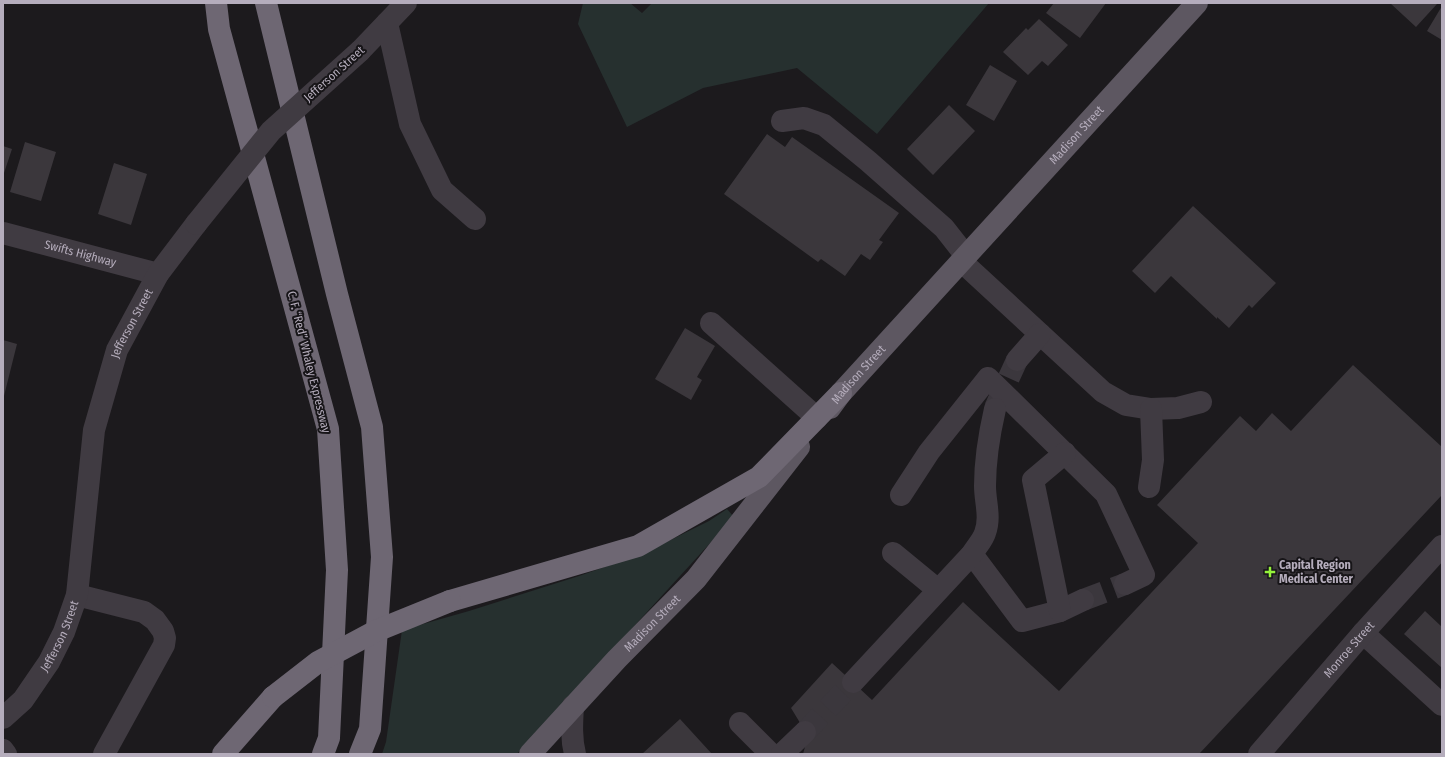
<svg xmlns="http://www.w3.org/2000/svg" width="1445" height="757" font-family="'Fira Sans Condensed',sans-serif">
	<style>
		.green { fill: #26302f }
		.building { fill: #3b373c }
		.lines { fill: none; stroke-linecap: round; stroke-linejoin: round }
		.minor-tunnel { stroke: #3b373d; stroke-width: 22; stroke-dasharray: 22 11; stroke-linecap: butt }
		.minor { stroke: #403b42; stroke-width: 22 }
		.major { stroke: #5d5761; stroke-width: 22 }
		.highway { stroke: #6e6773; stroke-width: 22 }
		.minor-bridge { stroke: #403b42; stroke-width: 22 }
		.highway-bridge { stroke: #6e6773; stroke-width: 22 }
		.poi-dot { fill: #95f33c; stroke: #171518; stroke-width: 1.5 }
		.labels { text-anchor: middle; dominant-baseline: central; stroke-width: 4; stroke-linejoin: round; paint-order: stroke }
		.street-label { font-size: 12px; fill: #b5adbc; stroke: #171518 }
		.poi-label { font-size: 12px; font-weight: bold; fill: #b5adbc; stroke: #171518; text-anchor: start }
	</style>
	<rect width="100%" height="100%" fill="#1c1a1d"/>
	<!-- green -->
	<path class="green" d="M583 3H630L642 13 652 3H989L877 134 797 68 703 88 627 127 578 24Z
		M727 509 734 517 517 754H382L386 742 402 630 469 611 579 576 642 554 709 521Z"/>
	<!-- building -->
	<path class="building" d="M1054 3H1106L1080 38 1046 13Z
		M1390 3H1436L1437 4 1416 27Z
		M1442 6V40L1427 31Z
		M1039 19 1068 45 1048 66 1042 61 1028 75 1003 52 1026 28 1028 30Z
		M990 65 1017 81 994 121 966 105Z
		M949 105 975 131 933 175 907 149Z
		M767 134 785 147 792 137 899 213 879 240 883 242 870 260 861 254 845 276 821 259 818 262 724 194Z
		M25 142 56 152 41 201 10 192Z
		M3 146 12 149 3 176Z
		M114 163 147 174 131 225 98 214Z
		M1193 206 1276 283 1252 308 1249 305 1229 328 1217 317V319L1171 276 1155 293 1132 271Z
		M685 328 715 346 697 377 702 380 691 400 655 379Z
		M3 340 17 344 4 396 3 395Z
		M1353 365 1442 447V495L1199 754H803L808 736 791 708 832 663 872 700 963 602 1059 691 1198 543 1157 505 1240 416 1256 431 1272 413 1291 431Z
		M1425 611 1442 627V668L1404 634Z
		M680 719 712 754H642Z"/>
	<g class="lines">
		<!-- minor-tunnel -->
		<path class="minor-tunnel" d="M995 408 1017 360
			M1083 600 1125 584
			M805 732 853 682"/>
		<!-- minor -->
		<g class="minor">
			<path d="M387 23 410 124 442 190 475 219"/>
			<path d="M360 51 406 3"/>
			<path d="M782 121 804 118 824 125 868 161 944 228 966 256"/>
			<path id="s1" d="M3 233 158 274"/>
			<path d="M961 261 1103 392 1126 405 1151 409 1178 408 1201 402"/>
			<path d="M711 323 817 418"/>
			<path d="M1017 360 1040 334"/>
			<path d="M1149 487 1153 460 1151 409"/>
			<path d="M901 495 929 452 988 378 1106 494 1144 575 1125 584"/>
			<path d="M893 553 938 590"/>
			<path d="M972 554 1022 621 1060 611 1083 600"/>
			<path d="M77 595 144 612 155 620 163 631 165 638 164 645 104 754"/>
			<path d="M1060 611 1033 480 1065 453"/>
			<path d="M1363 633 1442 705"/>
			<path d="M853 682 972 554C976 547 983 540 985 533 991 517 985 502 985 486 985 460 989 435 995 409"/>
			<path d="M573 706C572 723 571 738 575 754"/>
			<path id="s2" d="M3 718 23 700 49 662 64 632 77 595 94 430 117 350 158 274 196 224"/>
			<path d="M740 723 771 754"/>
			<path d="M3 750 6 754"/>
			<path d="M782 754 805 732"/>
			<path id="s3" d="M1259 754 1363 633 1442 546"/>
		</g>
		<!-- major -->
		<g class="major">
			<path id="s4" d="M830 408 841 393 1197 3"/>
			<path id="s5" d="M530 754 617 659 696 579 799 447"/>
		</g>
		<!-- highway -->
		<path class="highway" d="M216 3 219 29 328 429 337 570 329 738 323 754
			M266 3 337 294 372 427 382 557 370 729 360 754
			M450 601 638 546 759 477 841 393
			M223 754 273 697"/>
		<!-- minor-bridge -->
		<path class="minor-bridge" d="M196 224 271 131 360 51"/>
		<!-- highway-bridge -->
		<path class="highway-bridge" d="M273 697 318 662 376 631 450 601"/>
	</g>
	<!-- markers -->
	<path class="poi-dot" d="M1268 566h4v4h4v4h-4v4h-4v-4h-4v-4h4z"/>
	<g class="labels">
		<!-- street labels -->
		<g class="street-label">
			<text transform="translate(334 74) rotate(-42)">Jefferson Street</text>
			<text stroke="none"><textPath href="#s4" startOffset="368">Madison Street</textPath></text>
			<text stroke="none"><textPath href="#s1" startOffset="80">Swifts Highway</textPath></text>
			<text stroke="none"><textPath href="#s2" startOffset="425">Jefferson Street</textPath></text>
			<text transform="translate(309 362) rotate(76)">C. F. “Red” Whaley Expressway</text>
			<text stroke="none"><textPath href="#s4" startOffset="44">Madison Street</textPath></text>
			<text stroke="none"><textPath href="#s5" startOffset="179">Madison Street</textPath></text>
			<text stroke="none"><textPath href="#s2" startOffset="101">Jefferson Street</textPath></text>
			<text stroke="none"><textPath href="#s3" startOffset="138">Monroe Street</textPath></text>
		</g>
		<!-- poi labels -->
		<g class="poi-label">
			<text x="1279" y="565">Capital Region<tspan x="1279" dy="14">Medical Center</tspan></text>
		</g>
	</g>
	<!-- border -->
	<rect width="1445" height="757" fill="none" stroke="#b5adbc" stroke-width="8"/>
</svg>
